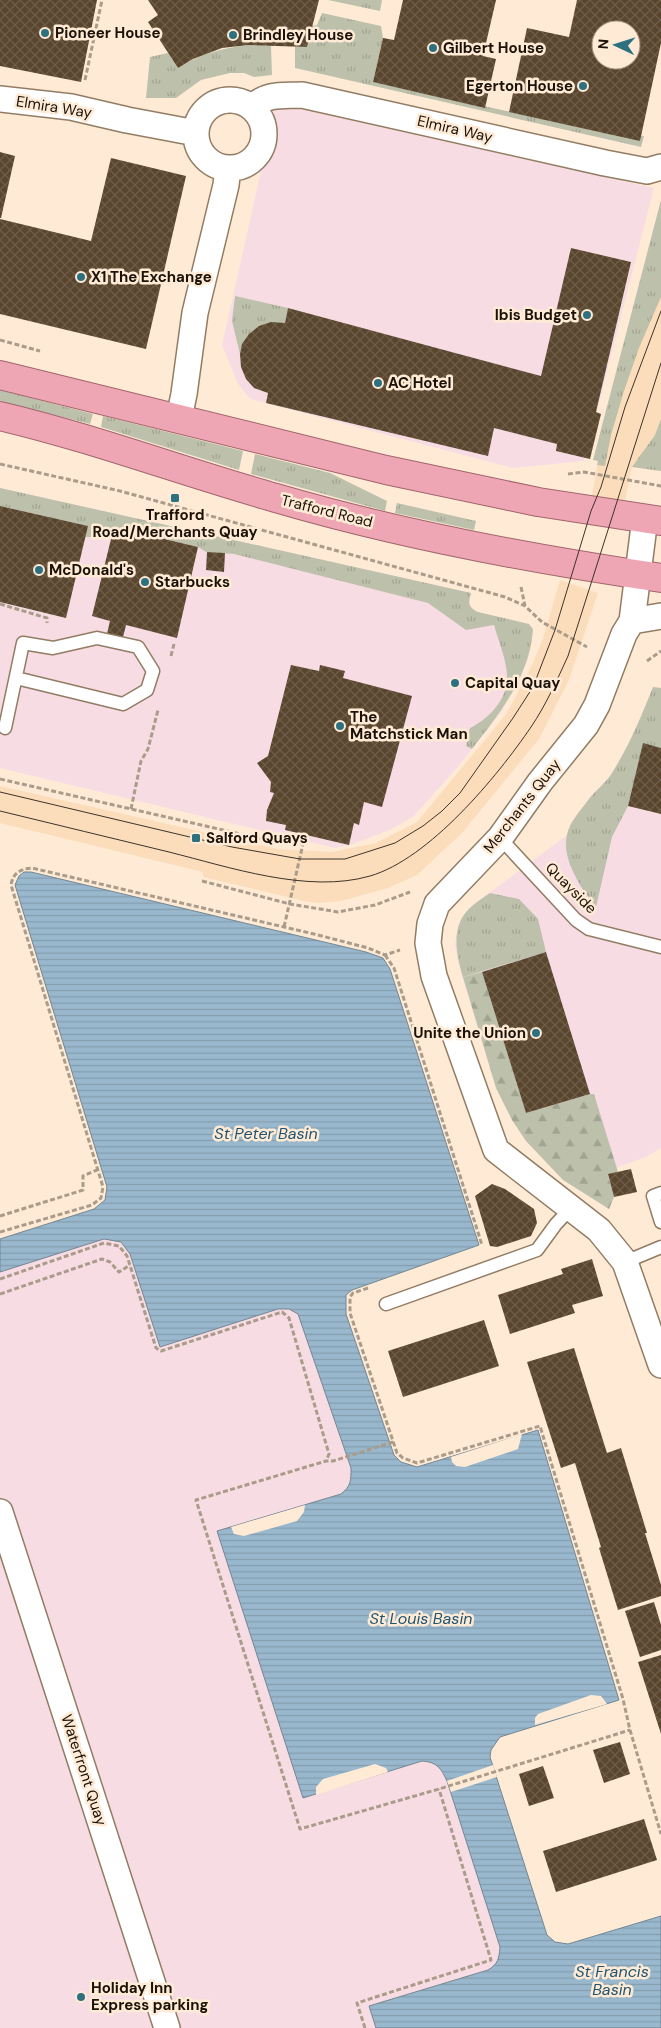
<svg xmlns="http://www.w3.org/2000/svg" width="661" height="2028" font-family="'DM Sans',sans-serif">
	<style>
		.commercial { fill: #f7dde3 }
		.built { fill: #fbddbc }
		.grass { fill: url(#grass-tufts) }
		.forest { fill: url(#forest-firs) }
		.water { fill: url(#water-rules); stroke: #738692 }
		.pier { fill: #ffebd5 }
		.building { fill: url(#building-cross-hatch); fill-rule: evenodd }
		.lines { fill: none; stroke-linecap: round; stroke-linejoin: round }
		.service-casing { stroke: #927c64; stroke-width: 15 }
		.minor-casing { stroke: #927c64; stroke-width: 28 }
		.trunk-casing { stroke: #a1646c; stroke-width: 30 }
		.path { stroke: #ab9b8a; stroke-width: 3; stroke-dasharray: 5 2.5; stroke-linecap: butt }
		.service { stroke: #fff; stroke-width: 12 }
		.minor { stroke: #fff; stroke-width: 25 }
		.trunk { stroke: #eea6b4; stroke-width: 28 }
		.tram { stroke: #3e3328; stroke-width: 1 }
		.poi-dot { fill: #2d7181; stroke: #ffebd5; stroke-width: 2 }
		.labels { text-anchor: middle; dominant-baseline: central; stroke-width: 5; stroke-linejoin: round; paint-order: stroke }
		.poi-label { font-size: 15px; font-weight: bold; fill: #1a1108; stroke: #ffebd5; text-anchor: start }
		.street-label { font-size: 15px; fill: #1a1108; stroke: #ffebd5 }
		.water-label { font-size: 16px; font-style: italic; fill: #1e5372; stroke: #ffebd5 }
	</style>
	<defs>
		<pattern id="grass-tufts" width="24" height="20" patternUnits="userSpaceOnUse" patternTransform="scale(1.25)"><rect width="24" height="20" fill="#bdc0ab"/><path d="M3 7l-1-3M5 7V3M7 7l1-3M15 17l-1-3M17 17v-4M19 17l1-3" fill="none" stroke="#a2a492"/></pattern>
		<pattern id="forest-firs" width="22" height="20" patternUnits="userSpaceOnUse" patternTransform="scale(1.25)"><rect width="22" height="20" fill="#bdc0ab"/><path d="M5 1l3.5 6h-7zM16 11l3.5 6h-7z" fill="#a2a492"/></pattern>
		<pattern id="water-rules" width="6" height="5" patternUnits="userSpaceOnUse" patternTransform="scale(1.25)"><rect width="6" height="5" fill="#99b8cd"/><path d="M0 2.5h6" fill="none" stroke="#839daf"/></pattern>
		<pattern id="building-cross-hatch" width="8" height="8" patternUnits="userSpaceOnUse" patternTransform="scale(1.25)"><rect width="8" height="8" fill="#5a462e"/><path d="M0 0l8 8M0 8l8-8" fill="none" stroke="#6d5d49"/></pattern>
	</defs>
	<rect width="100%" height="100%" fill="#ffebd5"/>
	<!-- commercial -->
	<path class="commercial" d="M276 104 654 188 584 461 513 468 250 399 238 384 222 345Z
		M0 488 471 593 469 603 471 609 478 612 502 618 533 629 529 655 502 711 456 769 414 816 390 830 350 845 335 848 0 768Z
		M653 687 661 688V1148L646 1157 605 1172 563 1180 526 1141 512 1120 496 1088 459 966 455 945 458 926 469 908 567 835 575 818 590 797 611 775 636 731Z
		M104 1239 121 1242 130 1254 160 1347 278 1309H289L298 1314 351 1468V1481L347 1488 341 1494 217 1532 316 1795 422 1761 434 1762 441 1767 447 1781 500 1947 499 1959 495 1966 488 1970 370 2006 376 2028H0V1272Z"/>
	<!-- built -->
	<path class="built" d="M661 274V471L632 467 625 501 592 496 598 461Z
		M560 580 598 593 569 680 539 739 462 833 417 875 388 888 341 901 318 903 304 901 203 877V872L0 823V786L278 849 332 852 376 843 417 822 507 713 533 663 543 638Z"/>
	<!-- grass -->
	<path class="grass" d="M328 0H382L380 11Z
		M322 13 381 26 383 38 373 82 640 140 641 136H644L641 147 295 68V47H307L312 26 317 25Z
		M248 45 271 46 272 75 254 77 244 73H230L201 80 176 98H146L150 57 168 53 178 68C200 54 222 48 248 45Z
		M661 200V297L639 348 624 391 611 435 605 466 597 465 598 461 593 460Z
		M235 296 288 308 285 323C261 322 245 331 240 354L232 321Z
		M0 390 93 414 90 424 0 401Z
		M103 416 243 451 239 470 101 427Z
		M661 419V471L632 467 655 435Z
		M255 454 330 473 387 501 385 511 251 474Z
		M0 488 471 593C468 603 468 607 478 612L529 624 533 629C530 676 500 713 472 749L466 746 470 728C490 718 509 698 507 674 506 659 498 639 494 625L466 630 428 603 234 554 206 552 198 547 114 527 112 537H85L87 526 0 506Z
		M397 503 476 521 474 530 395 513Z
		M653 687 661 688V748L643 744 628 806 612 837 596 907C582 890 561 859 567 835 569 822 582 809 589 799 596 790 606 783 612 773 629 746 641 717 653 687Z
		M490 893 519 899 538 919 546 952 463 977C456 954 450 925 471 907 476 902 483 898 490 893Z"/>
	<!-- forest -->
	<path class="forest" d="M482 972 526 1113 590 1094H594L618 1172 608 1175 614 1197 609 1209 563 1180 526 1141 512 1120 496 1088 463 977Z"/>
	<!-- water -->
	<path class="water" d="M24 872H31L366 952 383 958 390 969 479 1245 352 1290 346 1295V1314L394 1455 401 1462 417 1467 538 1430 619 1700 500 1737 491 1750 490 1757 547 1935 555 1942 568 1944 661 1916V2028H376L369 2006 488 1970C498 1964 499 1959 500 1947L447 1781C441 1768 437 1762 422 1761L303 1798 217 1531 341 1494C351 1486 351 1481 351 1468L298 1314 289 1309H278L160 1347 130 1254 121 1242 104 1239 0 1272V1239L94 1209 105 1200 107 1187 15 885 19 876Z"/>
	<!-- pier -->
	<path class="pier" d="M522 1434 518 1449 465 1467 456 1466 452 1462 451 1457Z
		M305 1505 304 1512 297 1521 244 1536 234 1534 231 1527Z
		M591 1695 601 1696 607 1704 535 1725V1718L538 1714Z
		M375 1764 386 1768 388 1772 316 1795V1787L323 1779Z
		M493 1765 497 1777 451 1792 447 1781Z"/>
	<!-- building -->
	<path class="building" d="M0 0H97L81 82 0 66Z
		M148 0H319L307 47 248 45 222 48 193 59 178 68 148 22 158 15Z
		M403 0H496L483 56 496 59 485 108 373 82 383 38 394 40Z
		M577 0H661V43L640 141 509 112 527 28 569 37ZM601 30H631V60H601Z
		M0 152 15 156 1 218H0Z
		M111 158 186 176 146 349 0 314V219L91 241Z
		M571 248 631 262 596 412 601 414 590 459 556 451 557 444 494 428 488 456 266 403 268 393 254 388 246 379 241 367 240 354 242 344 249 334 259 326 271 322 285 323 288 308 541 376Z
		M0 506 88 526 66 618 0 602Z
		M114 527 198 547 177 638 126 625 122 641 106 638 110 621 92 616Z
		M207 552 225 553 224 572 206 570Z
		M291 665 319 671 320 665 345 671 343 678 412 696 382 807 364 802 359 825 354 823 349 845 285 830 286 825 266 821 267 810 274 793 270 792 271 782 257 763 268 756Z
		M643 743 661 748V814L628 806Z
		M546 952 590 1094 526 1113 482 972Z
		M631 1169 637 1192 614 1197 608 1174Z
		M492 1184 505 1189 534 1209 537 1223 531 1236 497 1247 490 1246 475 1196Z
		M592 1259 603 1296 572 1305 575 1313 510 1334 498 1295 563 1274 561 1269Z
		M484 1320 499 1366 403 1397 388 1351Z
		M574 1348 607 1453 621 1448 647 1533H645L661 1585V1596L618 1610 599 1548 601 1547 575 1463 561 1468 527 1362Z
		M654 1602 661 1625V1650L640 1657 625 1611Z
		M661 1655V1734L638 1662Z
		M620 1742 630 1774 604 1783 593 1750Z
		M543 1766 554 1798 529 1806 519 1774Z
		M644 1819 657 1860 556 1892 543 1851Z"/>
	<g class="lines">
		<defs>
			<path id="service" d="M5 728 23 643 53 648 97 638 138 647 153 671 147 690 123 704 16 678
				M500 838 576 920 589 929 661 947
				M661 1193 653 1196 661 1222
				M625 1262 661 1247
				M386 1304 537 1250 556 1224 571 1208"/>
			<path id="minor" d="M0 99 71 107 127 120 196 133
				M196 134a34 34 0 1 1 68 0a34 34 0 1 1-68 0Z
				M252 107C268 93 281 96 302 95L605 163 647 171 661 167
				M179 418 184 394 195 313 226 185 228 168
				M645 518 632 621 624 634 597 705 586 725 540 782 500 838 437 904 430 924 428 943 434 976 496 1150 599 1230 625 1262 661 1365
				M632 621 661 616
				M0 1512 167 2028"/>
			<path id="trunk" d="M0 375 386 470 538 502 661 521
				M0 416C93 438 184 472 276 498 402 535 531 559 661 578"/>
		</defs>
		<!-- service casing -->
		<use href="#service" class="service-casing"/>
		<!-- minor casing -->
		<use href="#minor" class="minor-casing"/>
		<!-- trunk casing -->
		<use href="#trunk" class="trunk-casing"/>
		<!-- path -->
		<path class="path" d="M85 80 102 0
			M0 340 40 351
			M0 464 120 491 505 597 525 606 542 622 587 647
			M568 474 584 472 661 486
			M521 587 525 606
			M0 604 47 618V623
			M171 656 174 644
			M647 661 661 651
			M0 779 258 838 303 844 284 927
			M131 809 141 761 148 749 158 710
			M202 881 290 904 338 912 375 905 410 892
			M385 955 394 968 482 1245
			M0 1216 83 1190V1176L97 1170
			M0 1232 92 1205 101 1198 103 1187 11 885C13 873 20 869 32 868L314 934 368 948 385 955 400 950
			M0 1279 104 1243 119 1246 127 1256 156 1348 161 1351 282 1312 289 1318 329 1454 326 1461
			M368 1288 353 1293 350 1297V1313L397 1453 403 1458 417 1463 540 1426 623 1699 630 1730 661 1834
			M0 1294 102 1259 110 1262 119 1272 130 1265
			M393 1442 333 1461H326L196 1500 300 1829 439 1789 630 1730
			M365 2028 357 2003 491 1960 439 1789"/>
		<!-- service -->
		<use href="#service" class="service"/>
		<!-- minor -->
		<use href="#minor" class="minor"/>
		<!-- trunk -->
		<use href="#trunk" class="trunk"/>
		<!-- tram -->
		<path class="tram" d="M0 792 232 847 300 859H345L395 843 423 826 442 811 460 793 513 718 533 687 555 630 591 511 601 487 625 407 661 311
			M0 811C56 825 113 838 169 852 229 867 308 894 370 876 429 859 497 777 531 727 546 705 557 680 568 656L661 363"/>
	</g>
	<!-- markers -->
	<g class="poi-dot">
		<circle cx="45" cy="33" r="5"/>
		<circle cx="233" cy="35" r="5"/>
		<circle cx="433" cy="48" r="5"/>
		<circle cx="583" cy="86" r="5"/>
		<circle cx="81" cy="277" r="5"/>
		<circle cx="587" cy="315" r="5"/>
		<circle cx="378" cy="383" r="5"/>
		<rect x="170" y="493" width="10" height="10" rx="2.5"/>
		<circle cx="39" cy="570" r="5"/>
		<circle cx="145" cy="582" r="5"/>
		<circle cx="455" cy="683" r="5"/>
		<circle cx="340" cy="726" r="5"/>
		<rect x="191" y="833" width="10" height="10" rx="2.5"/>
		<circle cx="536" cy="1033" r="5"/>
		<circle cx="81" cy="1997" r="5"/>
	</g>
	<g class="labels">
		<!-- poi labels -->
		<g class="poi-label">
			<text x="55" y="33">Pioneer House</text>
			<text x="243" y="35">Brindley House</text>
			<text x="443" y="48">Gilbert House</text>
			<text x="573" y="86" text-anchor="end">Egerton House</text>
			<text x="91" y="277">X1 The Exchange</text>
			<text x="577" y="315" text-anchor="end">Ibis Budget</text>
			<text x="388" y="383">AC Hotel</text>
			<text x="175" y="515" text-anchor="middle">Trafford<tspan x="175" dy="17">Road/Merchants Quay</tspan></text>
			<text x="49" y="570">McDonald's</text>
			<text x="155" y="582">Starbucks</text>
			<text x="465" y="683">Capital Quay</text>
			<text x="350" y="717">The<tspan x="350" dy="17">Matchstick Man</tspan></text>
			<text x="206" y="838">Salford Quays</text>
			<text x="526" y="1033" text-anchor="end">Unite the Union</text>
			<text x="91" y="1988">Holiday Inn<tspan x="91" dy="17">Express parking</tspan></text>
		</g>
		<!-- street labels -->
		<g class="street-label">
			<text transform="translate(54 107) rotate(9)">Elmira Way</text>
			<text transform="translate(455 129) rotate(13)">Elmira Way</text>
			<text transform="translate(327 511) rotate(14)">Trafford Road</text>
			<text transform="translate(522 806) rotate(-52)">Merchants Quay</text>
			<text transform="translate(571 888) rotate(45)">Quayside</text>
			<text transform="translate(84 1770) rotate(72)">Waterfront Quay</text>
		</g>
		<!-- water labels -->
		<g class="water-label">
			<text x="266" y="1133">St Peter Basin</text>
			<text x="421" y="1618">St Louis Basin</text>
			<text x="612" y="1971">St Francis<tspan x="612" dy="18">Basin</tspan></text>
		</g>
	</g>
	<!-- north arrow -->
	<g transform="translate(616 45) rotate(274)"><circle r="24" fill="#ffebd5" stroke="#a39483"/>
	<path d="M0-4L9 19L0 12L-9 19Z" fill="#2d7181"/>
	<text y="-8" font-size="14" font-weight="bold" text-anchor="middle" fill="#1a1108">N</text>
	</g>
</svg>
